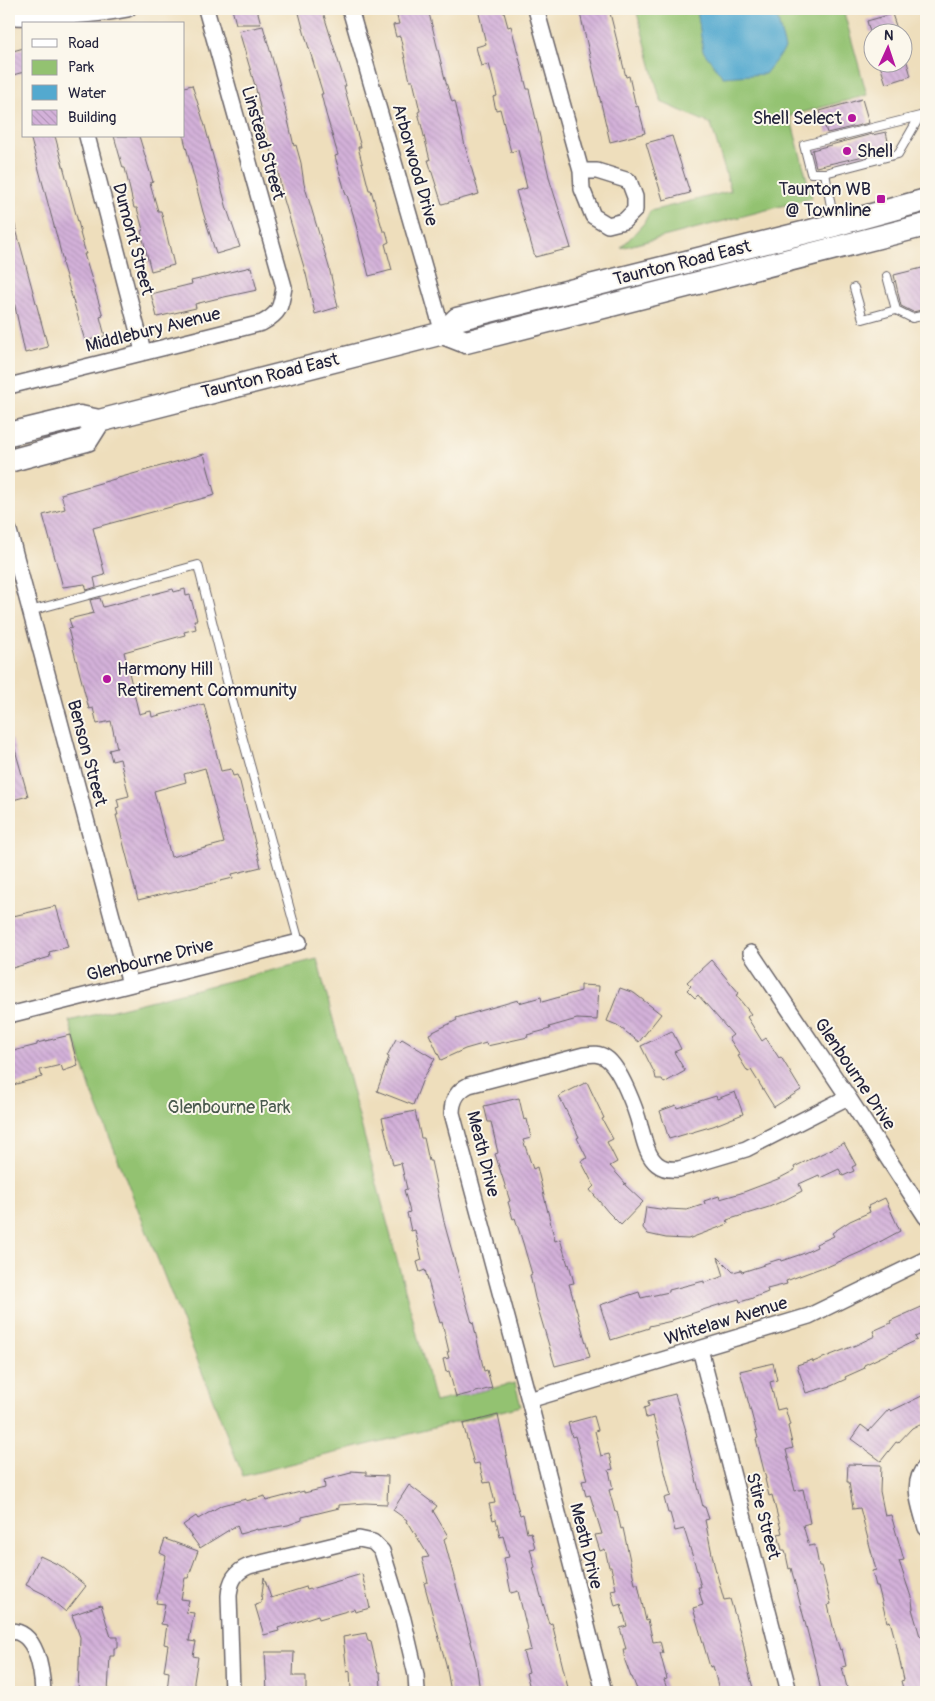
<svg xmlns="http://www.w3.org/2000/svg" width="935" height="1701" font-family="Pangolin,sans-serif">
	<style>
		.park { fill: #93c271; stroke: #5a7256 }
		.water { fill: #53a9cf; stroke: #3a6685 }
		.building { fill: url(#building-back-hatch); fill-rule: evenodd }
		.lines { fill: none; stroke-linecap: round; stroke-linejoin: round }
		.service-casing { stroke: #696468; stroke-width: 10 }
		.minor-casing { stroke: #696468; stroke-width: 18 }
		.secondary-casing { stroke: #696468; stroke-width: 25 }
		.service { stroke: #fff; stroke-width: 8 }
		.minor { stroke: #fff; stroke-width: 15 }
		.secondary { stroke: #fff; stroke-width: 22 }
		.poi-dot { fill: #b5179e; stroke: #fbf7ec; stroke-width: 2 }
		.labels { text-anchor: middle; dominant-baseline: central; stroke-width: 4; stroke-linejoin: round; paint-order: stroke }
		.poi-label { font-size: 18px; fill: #22223b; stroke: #fbf7ec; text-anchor: end }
		.street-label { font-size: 18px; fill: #22223b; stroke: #fbf7ec }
		.park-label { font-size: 18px; fill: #4a5a4e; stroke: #fbf7ec }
	</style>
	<defs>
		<pattern id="building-back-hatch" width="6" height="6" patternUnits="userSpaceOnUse" patternTransform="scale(1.25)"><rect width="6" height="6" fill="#d3b1d9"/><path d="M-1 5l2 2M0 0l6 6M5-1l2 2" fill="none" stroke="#b598bb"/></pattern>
	</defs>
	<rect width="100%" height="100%" fill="#fbf7ec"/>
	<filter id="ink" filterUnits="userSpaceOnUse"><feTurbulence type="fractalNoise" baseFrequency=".02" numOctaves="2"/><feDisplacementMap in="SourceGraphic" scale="10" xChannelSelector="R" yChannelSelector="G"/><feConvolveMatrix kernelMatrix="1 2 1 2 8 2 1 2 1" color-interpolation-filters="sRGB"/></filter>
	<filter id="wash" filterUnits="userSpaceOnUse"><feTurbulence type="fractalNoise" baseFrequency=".0096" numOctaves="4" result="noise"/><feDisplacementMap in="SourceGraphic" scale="20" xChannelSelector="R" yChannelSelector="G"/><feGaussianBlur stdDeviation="1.12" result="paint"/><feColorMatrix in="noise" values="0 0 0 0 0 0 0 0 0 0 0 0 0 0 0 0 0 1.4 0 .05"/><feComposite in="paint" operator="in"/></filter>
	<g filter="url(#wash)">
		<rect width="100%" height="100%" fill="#eedebc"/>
		<!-- park -->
		<path class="park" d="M636 9H843L867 95 790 116 812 198 621 248 644 223 650 211 731 191 711 124 661 102Z
			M317 959 435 1402 515 1383 521 1406 243 1476 91 1090 69 1021Z"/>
		<!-- water -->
		<path class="water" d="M697 9H775L785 49 765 74 723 77 703 51Z"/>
		<g id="blocks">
			<!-- building -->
			<path class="building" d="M232 9H257L261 24H236Z
				M298 9H322L346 86H344L361 147H358L369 190H371L383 231H386L389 242 385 244 392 270 369 276 353 214 347 195H346L335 156 338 155 326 114 321 94H323L304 32Z
				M395 9H428L445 79 452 102 455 101 465 146 479 194 442 204 428 160H430L418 112 420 111 413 81H410L400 36 396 37 393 25 399 24Z
				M478 9H503L508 27 511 26 527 89H529L550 181 571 248 535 257 516 191 527 188 518 150 511 152 500 109 496 110 493 97 497 96 489 64 481 66 476 47 486 44Z
				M579 9H609L626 77 629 76 636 107 638 106 645 133 610 142Z
				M892 14 898 32H870L867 21Z
				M263 26 279 82 294 146 296 145 301 163 304 184 329 267 338 307 315 314 306 274 282 193 278 171 265 131 256 89 239 31Z
				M24 48V72L9 76V52Z
				M879 62H907L911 76 886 84Z
				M192 85 205 126 227 209 240 247 216 254 203 212 184 139V87Z
				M862 99 869 123 827 133 820 111Z
				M886 132 890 150 816 167 812 150 872 134V135Z
				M30 136H55L81 233H80L86 254H84L103 316 100 317 105 336 85 341 62 263 63 262 58 241Z
				M114 136H139L153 182 150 183 158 211H161L174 265 151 271 141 231 143 230 137 208H134L125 168H123Z
				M672 136 690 193 663 200 646 143Z
				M13 218 48 347 25 353 11 288H9V219Z
				M251 267 257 290 215 299 195 304 196 308 157 317 151 294 192 284 191 281Z
				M926 267V309L913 312 901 306 894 275Z
				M204 454 215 495 93 528 105 575 94 578 96 587 87 590 85 584 63 587 43 515 65 509 61 494Z
				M173 589 174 592 185 589 186 596 190 595 197 620H194L196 629 184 632 185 635 124 652 139 714 151 711 152 717 204 704 221 771 231 769 233 776 237 775 240 782 261 867 232 874 233 878 168 894 167 893 138 900 116 815H118L116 808 119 807 117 799 129 796 120 759 112 761 109 750 117 748 111 721 97 724 93 708 89 709 68 629 72 628 69 619 94 613 90 600 100 598 103 607ZM205 768 224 843 171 857 154 791 186 782 184 774Z
				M12 739 28 796 9 801V740Z
				M56 906 68 947 49 952 50 957 9 969V917Z
				M711 960 739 993 736 995 751 1014 747 1017 762 1041 766 1038 779 1058 781 1057 801 1090 774 1107 751 1070 748 1072 738 1056 740 1055 729 1038 733 1035 698 995 695 998 687 990 691 986 687 982Z
				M581 985 599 986 597 1020 577 1019 549 1027 550 1029 527 1035 528 1037 510 1041 487 1046 486 1043 465 1049 441 1060 429 1034 457 1020 456 1018 518 1000 519 1003 541 997 542 1002 581 991Z
				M620 988 634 993 661 1014 639 1042 617 1025 607 1021Z
				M672 1031 681 1049 674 1052 685 1071 664 1083 662 1079H656L655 1074 641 1046Z
				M70 1035 78 1066 63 1071 61 1065 40 1070 42 1077 9 1086V1052L37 1045V1043Z
				M396 1039 400 1041 402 1039 435 1059 423 1079 413 1105 377 1091 389 1057 387 1056Z
				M587 1082 604 1118 602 1119 613 1139 607 1142 617 1162 610 1166 626 1184H624L643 1202 621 1225 608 1212 590 1190 594 1186 581 1161 587 1158 577 1138 579 1137 559 1096Z
				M735 1092 743 1114 713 1126 669 1139 660 1111 676 1105 677 1108 716 1096 717 1099Z
				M519 1098 524 1120 527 1119 531 1138 523 1140 533 1169 537 1167 555 1241 560 1239 568 1265 569 1264 574 1283 569 1284 590 1357 555 1366 535 1298 530 1275 532 1274 523 1243 515 1218 513 1219 508 1202 510 1201 495 1154 498 1153 491 1122H488L484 1106Z
				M415 1111 421 1138H424L429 1161H431L445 1226 472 1323 473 1322 484 1371 487 1370 492 1388 456 1397 449 1371 446 1372 443 1359 449 1358 447 1352H449L442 1322 440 1323 425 1270 420 1272 417 1262 422 1260 415 1230 411 1231 407 1213 410 1212 404 1190 407 1189 401 1163 393 1165 382 1118Z
				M844 1143 856 1165 852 1167 854 1171 843 1176 839 1169 820 1178 819 1175 799 1184 802 1191 785 1200 769 1207 727 1220 728 1224 688 1239 666 1238 648 1234 643 1228 646 1207 667 1210V1209L687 1210 705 1204 704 1201 719 1196 720 1199 741 1193 778 1179 795 1170 794 1167Z
				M885 1198 900 1231 861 1252 827 1267 826 1266 786 1281 787 1284 767 1289 768 1292 750 1299 740 1302 739 1299 715 1306 672 1320V1321L649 1326V1328L611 1340 600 1305 639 1292 641 1298 669 1292V1290L704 1281V1283L724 1276 718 1257 733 1272 741 1270 742 1272 764 1265V1264L780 1259 781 1261 802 1254 817 1247 816 1244 834 1236 832 1233 850 1221 870 1212 868 1206Z
				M926 1305V1332L915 1337 917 1340 864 1365 865 1368 845 1377 846 1379 831 1386 806 1393 797 1365 812 1360 813 1362 856 1345 875 1336 873 1331 891 1323 890 1321Z
				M773 1363 777 1380 770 1382 777 1410 785 1408 790 1425 788 1426 793 1448 786 1450 791 1470H790L795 1491 803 1489 810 1523 803 1525 809 1546 815 1545 819 1566H821L831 1604 828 1605 834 1631 840 1650 842 1649 846 1666 842 1667 848 1692H821L814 1657 791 1568 789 1569 785 1550H782L778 1534 782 1533 772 1495 769 1496 765 1479H766L756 1439 758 1438 740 1371Z
				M675 1394 686 1431H685L689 1450 703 1507H705L709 1519 705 1520 714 1564 724 1600 730 1599 743 1642 746 1658H745L754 1692H723L722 1689 719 1690 713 1666 710 1667 693 1608 703 1605 698 1587H701L695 1564 684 1529 675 1531 670 1513H668L664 1498 671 1496 662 1460 658 1441H660L653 1416 646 1418 644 1408 649 1406 648 1401Z
				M926 1394V1421L912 1428 898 1443 896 1442 881 1461 851 1439 861 1425 869 1431 889 1409 891 1411Z
				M498 1415 515 1498 520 1515 523 1514 527 1533 531 1532 535 1548 530 1549 535 1567 533 1568 549 1624 552 1623 569 1692H531L526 1673 529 1672 523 1652 531 1650 526 1629H527L518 1591 511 1593 504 1558 509 1557 503 1536 500 1537 496 1519 493 1520 489 1504 495 1503 490 1482 484 1483 479 1463 474 1464 463 1424Z
				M594 1416 598 1430 595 1431 601 1456 609 1454 613 1469 609 1470 613 1489 609 1490 615 1512 617 1511 621 1529 623 1528 635 1584H638L646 1621 648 1620 653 1642 660 1641 663 1653H660L667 1679 664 1680 668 1692H638L632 1677H631L625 1661 623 1649H626L620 1628 627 1626 621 1604 615 1606 611 1590 616 1589 611 1567H609L605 1549 600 1551 595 1535 602 1534 590 1495 586 1496 582 1481 587 1480 575 1436 572 1437 568 1423Z
				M848 1464 881 1465 880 1491 885 1516 891 1515 904 1560 899 1561 912 1600 913 1609H912L920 1636 923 1635 926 1647V1690L904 1692 901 1681 904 1680 896 1643 890 1621 887 1622 878 1586H876L872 1571 876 1570 860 1508 853 1509 849 1482H847Z
				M351 1471 366 1472V1475L388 1476 387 1504 365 1503 339 1505V1508L302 1517V1520L288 1525 257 1530V1529L240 1534 237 1525 200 1548 183 1525 196 1516 198 1519 222 1505 246 1499V1501L265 1496 266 1501 304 1491V1493L325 1488 324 1480 351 1473Z
				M409 1485 437 1506 433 1511 448 1536 444 1539 476 1661 480 1692H451L446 1664 424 1583 428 1582 422 1558 429 1557 410 1525 406 1522 407 1520 393 1510Z
				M165 1539 198 1551 188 1578H185L181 1599 189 1600 186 1612 194 1613 189 1641 196 1642 193 1656 198 1657 194 1682V1692H167L169 1672 164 1671 168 1645 164 1644 167 1625 161 1624 165 1604 156 1603 166 1556 160 1553Z
				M40 1556 61 1566 86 1586 66 1612 44 1594 26 1585Z
				M362 1574 370 1608 355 1612 354 1609 319 1619 318 1615 278 1628 279 1631 264 1635 255 1605 261 1603 264 1577 271 1598 306 1587 307 1590Z
				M101 1605 111 1637H118V1648H114V1656H110L108 1692H78L80 1637 72 1615Z
				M366 1633 368 1641 371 1642 378 1672H380L381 1688 351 1690 350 1671 347 1672 343 1637Z
				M265 1652H294L293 1676H306V1692H267Z"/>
		</g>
	</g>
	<g filter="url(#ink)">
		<use href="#blocks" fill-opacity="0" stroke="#696468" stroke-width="1"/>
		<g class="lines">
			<defs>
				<path id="service" d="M825 173H811L804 145 920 116
					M834 223 825 173 898 154 920 116 926 114
					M887 276 896 310
					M854 288 863 319 896 310 912 318 926 315
					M30 611 198 565 229 689 299 942"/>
				<path id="minor" d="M350 9 443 333
					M536 9 581 171 582 189 593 216 608 225 624 221 635 210V197L629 181 597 171H581
					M9 17C51 18 86 17 128 9
					M87 136 143 351
					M9 386 262 323C280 313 281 307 284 287L206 9
					M9 531 130 984
					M751 953 848 1097 926 1217
					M9 1015 299 942
					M700 1349 789 1692
					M529 1400 809 1316 926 1259
					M926 1466C909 1483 921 1508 926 1528
					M9 1631C37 1630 42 1671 43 1692
					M232 1692 229 1596C230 1581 235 1572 249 1566L359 1539 373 1542 382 1551 403 1619 416 1675 417 1692
					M604 1692 529 1400 452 1113C452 1100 457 1091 469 1085L584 1055C592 1054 599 1053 606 1058 620 1067 636 1110 640 1126 644 1138 646 1155 657 1164 663 1169 671 1170 679 1169L746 1149 848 1097"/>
				<path id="secondary" d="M443 333 466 342 926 225
					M9 434 80 417 99 421 443 333 457 319 835 225 926 200
					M9 461 87 440 99 421"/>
			</defs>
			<!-- service casing -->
			<use href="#service" class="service-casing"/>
			<!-- minor casing -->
			<use href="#minor" class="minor-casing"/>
			<!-- secondary casing -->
			<use href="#secondary" class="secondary-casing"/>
			<!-- service -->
			<use href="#service" class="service"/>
			<!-- minor -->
			<use href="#minor" class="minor"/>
			<!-- secondary -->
			<use href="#secondary" class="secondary"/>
		</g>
	</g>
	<!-- markers -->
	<g class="poi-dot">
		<circle cx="852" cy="118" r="5"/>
		<circle cx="847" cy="151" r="5"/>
		<rect x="876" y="194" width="10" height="10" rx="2.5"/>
		<circle cx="107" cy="679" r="5"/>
	</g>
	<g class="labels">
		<!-- poi labels -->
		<g class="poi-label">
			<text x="842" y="118">Shell Select</text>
			<text x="857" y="151" text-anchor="start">Shell</text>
			<text x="871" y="189">Taunton WB<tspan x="871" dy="21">@ Townline</tspan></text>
			<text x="117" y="669" text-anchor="start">Harmony Hill<tspan x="117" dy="21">Retirement Community</tspan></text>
		</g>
		<!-- street labels -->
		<g class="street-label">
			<text transform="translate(263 143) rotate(74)">Linstead Street</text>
			<text transform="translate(415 165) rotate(74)">Arborwood Drive</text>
			<text transform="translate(133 239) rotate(75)">Dumont Street</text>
			<text transform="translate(682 263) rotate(-14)">Taunton Road East</text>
			<text transform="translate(153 330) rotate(-14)">Middlebury Avenue</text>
			<text transform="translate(270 376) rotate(-14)">Taunton Road East</text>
			<text transform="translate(87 753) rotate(75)">Benson Street</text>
			<text transform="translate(150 960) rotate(-14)">Glenbourne Drive</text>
			<text transform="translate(855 1074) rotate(56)">Glenbourne Drive</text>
			<text transform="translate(483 1154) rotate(76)">Meath Drive</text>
			<text transform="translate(726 1321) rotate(-17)">Whitelaw Avenue</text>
			<text transform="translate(763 1516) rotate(75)">Stire Street</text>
			<text transform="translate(586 1546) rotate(76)">Meath Drive</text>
		</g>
		<!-- park labels -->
		<g class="park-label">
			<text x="229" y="1107">Glenbourne Park</text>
		</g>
	</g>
	<!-- margin -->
	<rect width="935" height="1701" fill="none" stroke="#fbf7ec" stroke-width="30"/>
	<!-- legend -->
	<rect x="22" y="22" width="162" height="115" fill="#fbf7ec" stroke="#a4a2a5"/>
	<rect x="32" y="39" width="25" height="8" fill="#ffffff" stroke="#a4a2a5"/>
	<text x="68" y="48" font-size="15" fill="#22223b">Road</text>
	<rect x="32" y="60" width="25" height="15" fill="#93c271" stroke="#a4a2a5"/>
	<text x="68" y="72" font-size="15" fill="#22223b">Park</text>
	<rect x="32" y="85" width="25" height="15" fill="#53a9cf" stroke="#a4a2a5"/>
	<text x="68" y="98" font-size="15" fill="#22223b">Water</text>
	<rect x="32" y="110" width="25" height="15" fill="url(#building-back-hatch)" stroke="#a4a2a5"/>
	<text x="68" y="122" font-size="15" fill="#22223b">Building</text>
	<!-- north arrow -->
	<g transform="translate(888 48) rotate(3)"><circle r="24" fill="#fbf7ec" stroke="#a4a2a5"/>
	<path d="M0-4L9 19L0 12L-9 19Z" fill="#b5179e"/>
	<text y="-8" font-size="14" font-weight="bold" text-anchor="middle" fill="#22223b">N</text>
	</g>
</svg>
